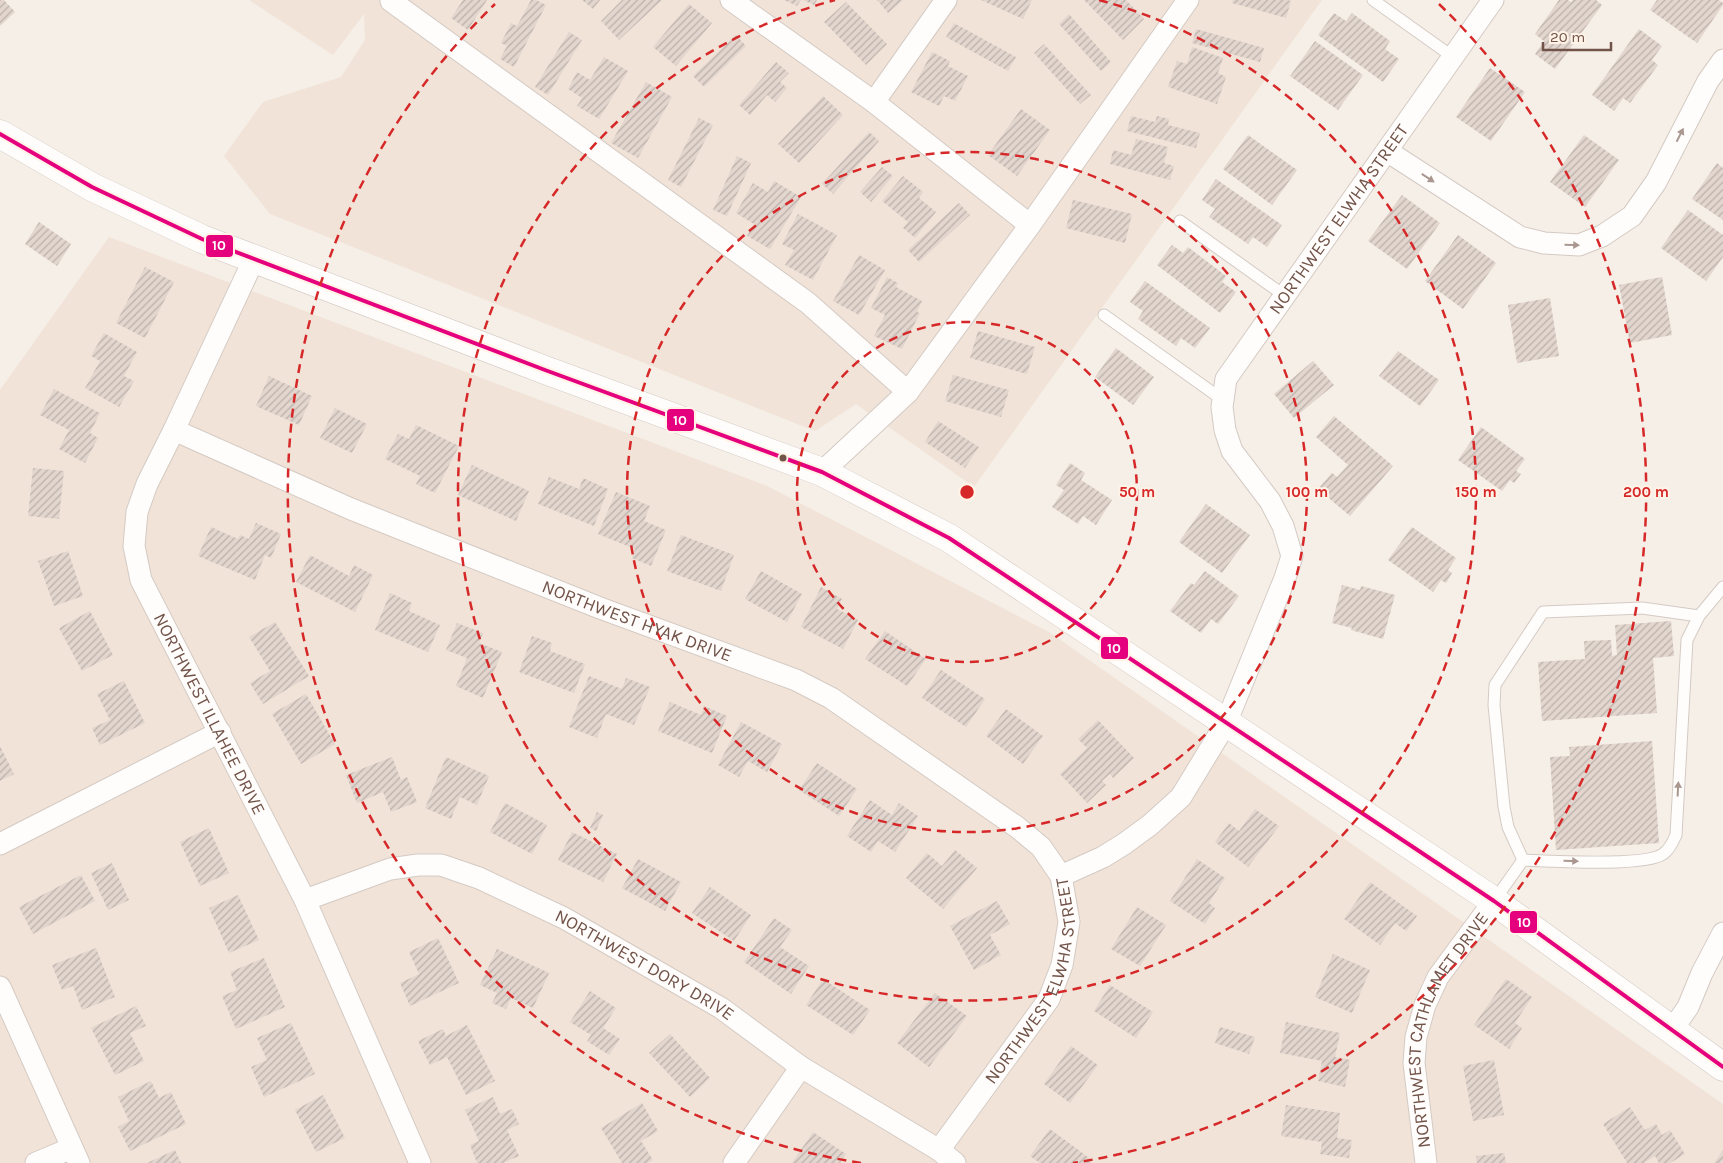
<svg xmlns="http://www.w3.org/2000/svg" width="1723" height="1163" font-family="Karla,sans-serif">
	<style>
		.residential { fill: #f1e3d7 }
		.building { fill: url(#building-hatch) }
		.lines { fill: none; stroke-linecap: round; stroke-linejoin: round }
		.service-casing { stroke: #d4cac4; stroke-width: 13 }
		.minor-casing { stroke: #d4cac4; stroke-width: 23 }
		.tertiary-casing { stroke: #d4cac4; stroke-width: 29 }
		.service { stroke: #fefdfb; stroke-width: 11 }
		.minor { stroke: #fefdfb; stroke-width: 21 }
		.tertiary { stroke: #fefdfb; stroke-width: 28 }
		.bus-1-casing { stroke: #fff3e7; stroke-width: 8 }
		.bus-1 { stroke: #e5007d; stroke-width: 4 }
		.oneway { fill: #aa9790 }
		.ring { fill: none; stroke: #d62828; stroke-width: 2.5; stroke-dasharray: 9 6 }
		.bus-dot { fill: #725349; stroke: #fff3e7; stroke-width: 2 }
		.labels { text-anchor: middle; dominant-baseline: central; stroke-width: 4; stroke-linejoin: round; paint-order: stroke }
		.street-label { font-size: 18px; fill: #725349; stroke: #fff3e7 }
		.centre { fill: #d62828; stroke: #fff3e7; stroke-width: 2.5 }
		.ring-label { font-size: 15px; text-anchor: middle; font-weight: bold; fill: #d62828; stroke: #fff3e7; stroke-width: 4; stroke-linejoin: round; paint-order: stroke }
		.line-badge { stroke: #fff3e7; stroke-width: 2 }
		.badge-label { font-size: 14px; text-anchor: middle; font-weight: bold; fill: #fff }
	</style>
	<defs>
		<pattern id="building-hatch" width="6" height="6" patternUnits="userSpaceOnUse" patternTransform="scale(1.25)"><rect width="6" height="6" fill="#e2d6cf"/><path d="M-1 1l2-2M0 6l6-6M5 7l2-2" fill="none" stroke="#bcb0aa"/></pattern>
	</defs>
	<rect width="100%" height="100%" fill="#f6efe7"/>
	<!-- residential -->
	<path class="residential" d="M249 0H1322L974 487 856 404 815 431 270 214 224 156 263 102 341 77 365 40 364 14 333 55Z
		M109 237 767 486 1049 632 1723 1104V1163H0V390Z"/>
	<!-- building -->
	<path class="building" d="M0 0H4L15 12 0 26Z
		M463 0H487L468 30 451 18Z
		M531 0H536L546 5 514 67 500 59 507 46 501 43 511 23 517 26Z
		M582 0H600L593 9Z
		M622 0H662L619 40 601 21Z
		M784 0H801L797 6Z
		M803 0H817L814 5Z
		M877 0H903L888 13Z
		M981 0H1032L1023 19Z
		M1084 0H1126L1144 19 1123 40Z
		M1233 0H1287L1291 1 1286 18 1232 3Z
		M1559 0H1568L1571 2 1573 0H1596L1602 5 1555 69 1535 54 1544 41 1535 34Z
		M1657 0H1719L1723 3V5L1697 43 1650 10Z
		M846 2 887 44 866 65 824 22Z
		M689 4 712 23 676 66 653 47Z
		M1334 13 1346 21 1352 13 1390 41 1385 49 1399 59 1383 82 1318 35Z
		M1069 14 1111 62 1101 71 1059 24Z
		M954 23 1016 57 1008 71 946 37Z
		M1196 29 1264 48 1260 62 1192 43Z
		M1639 29 1662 46 1652 60 1658 65 1630 103 1623 98 1614 111 1592 95Z
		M569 32 582 40 548 95 535 87Z
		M736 35 746 46 704 87 693 76Z
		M1315 41 1363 75 1338 110 1290 76Z
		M1044 44 1091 95 1080 104 1034 53Z
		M1192 47 1223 58 1218 73 1226 77 1217 104 1168 87 1177 61 1187 64Z
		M932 52 950 61 948 66 968 76 955 101 944 96 939 106 911 92Z
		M604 57 628 71 599 119 577 106 582 98 568 89 577 72 590 80Z
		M776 62 789 73 780 82 787 88 775 102 767 95 750 115 739 105Z
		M1490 68 1525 92 1491 141 1456 117Z
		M646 82 672 97 638 158 611 143Z
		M823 96 843 115 799 163 778 144Z
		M1021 109 1050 130 1017 176 988 155Z
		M1131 116 1155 122 1157 116 1169 119 1168 125 1200 133 1196 148 1127 131Z
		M699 118 713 125 681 187 668 180Z
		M869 132 879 141 833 194 822 184Z
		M1248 135 1297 170 1272 205 1223 169Z
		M1584 135 1619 160 1585 207 1550 182Z
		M1136 139 1168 147 1164 163 1174 166 1170 180 1110 164 1113 150 1131 155Z
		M737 156 751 163 727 216 713 210Z
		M1717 163 1723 168V220L1692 199Z
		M882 167 893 176 871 202 860 192Z
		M903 176 923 192 919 198 936 212 915 238 903 228 908 222 882 201Z
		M1216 179 1282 225 1267 247 1253 237 1248 244 1209 217 1215 209 1202 200Z
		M774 181 801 197 770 249 747 236 754 224 736 213 753 183 768 192Z
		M1402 195 1440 223 1407 269 1368 241Z
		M1073 200 1132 214 1125 243 1066 228Z
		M959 203 970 215 919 262 908 250Z
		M1688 210 1723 235V257L1706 281 1661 248Z
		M798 214 837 235 813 280 785 265 794 250 782 244Z
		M39 222 71 244 57 266 25 244Z
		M1458 235 1496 263 1463 309 1425 281Z
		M1172 245 1183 253 1188 247 1226 276 1222 282 1236 292 1220 313 1157 265Z
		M859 255 885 270 859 315 833 301Z
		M145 267 174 282 145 338 116 323Z
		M887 277 898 283 896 287 922 301 917 312 920 313 902 349 874 336 885 315 871 308Z
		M1662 277 1672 335 1630 343 1619 285Z
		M1145 281 1210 328 1195 348 1181 338 1176 346 1138 319 1143 311 1130 302Z
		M1550 298 1559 356 1517 363 1508 305Z
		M978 331 1035 347 1027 374 970 358Z
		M104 333 137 352 124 376 134 381 119 407 85 388 100 361 91 356Z
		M1116 348 1154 377 1133 405 1095 377Z
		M1398 351 1439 380 1420 406 1379 376Z
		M1313 361 1334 385 1294 418 1274 394Z
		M953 375 1009 390 1001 417 945 401Z
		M269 376 312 396 299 425 256 406Z
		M54 389 100 413 90 433 98 438 85 463 59 449 69 430 40 415Z
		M335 408 367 424 352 453 320 438Z
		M1334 416 1393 466 1350 516 1318 489 1332 473 1337 477 1348 465 1316 437Z
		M938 421 979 447 965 468 925 442Z
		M416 425 459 446 435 493 416 484 420 476 385 459 398 434 409 439Z
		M1481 427 1525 459 1516 471 1521 474 1514 483 1510 480 1502 491 1458 460Z
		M1070 463 1085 473 1081 480 1112 500 1096 525 1083 516 1078 524 1052 507 1064 490 1056 485Z
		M472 465 529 491 516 521 458 495Z
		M33 468 64 471 59 519 28 516Z
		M549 477 579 489 583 478 608 489 594 526 538 504Z
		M616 492 650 506 644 521 666 530 651 566 632 558 635 549 598 534Z
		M1206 504 1250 535 1222 573 1179 542Z
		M256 523 281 534 271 558 265 555 255 580 198 556 211 527 238 539 240 535 249 539Z
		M1412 527 1456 558 1448 570 1452 573 1446 583 1441 580 1433 592 1388 560Z
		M681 535 734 555 721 591 667 571Z
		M68 551 83 596 54 606 38 561Z
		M310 555 349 576 354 565 373 575 355 612 296 582Z
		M761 571 802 594 787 622 745 599Z
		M1205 571 1239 596 1218 624 1211 619 1201 633 1170 611 1191 583 1194 585Z
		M1342 585 1360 590 1361 586 1395 595 1383 639 1351 630 1352 628 1332 623Z
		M821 587 842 599 837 609 858 620 843 649 801 627Z
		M390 593 412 603 409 611 440 625 428 652 375 630Z
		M90 611 113 655 82 671 59 628Z
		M1671 621 1674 656 1653 658 1657 713 1542 721 1538 662 1585 659 1584 641 1611 640 1612 656 1617 655 1615 625Z
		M275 622 309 676 263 704 250 683 270 671 249 637Z
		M457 623 483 633 479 643 502 652 483 698 456 686 467 658 446 650Z
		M885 631 926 659 907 686 865 659Z
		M532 636 552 643 550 651 585 664 574 693 519 672Z
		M941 670 985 699 966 727 922 698Z
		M589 676 622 689 626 678 650 687 634 725 606 714 597 738 569 727Z
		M124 681 145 723 100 745 92 728 110 720 97 694Z
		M306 694 335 744 301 764 272 714Z
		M670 702 701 715 704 706 727 716 712 753 658 731Z
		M1006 709 1043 736 1023 764 986 736Z
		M1098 720 1134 758 1113 778 1110 774 1102 781 1106 785 1087 803 1060 774 1087 748 1078 739Z
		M741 722 782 744 767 772 748 761 739 777 718 765Z
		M1652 741 1659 843 1556 850 1550 757 1570 756 1569 747Z
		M0 746 14 774 0 781Z
		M392 757 401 780 407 777 417 802 391 812 383 792 357 803 346 775Z
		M446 757 489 776 477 805 460 797 451 819 425 808Z
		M817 763 857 789 839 816 799 790Z
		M870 800 892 815 899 803 918 816 895 852 878 841 871 852 847 836Z
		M505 803 547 825 532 854 490 832Z
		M1255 809 1279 826 1248 867 1215 842 1229 823 1239 831Z
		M597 812 603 815 596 831 590 828Z
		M209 828 229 873 200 886 180 842Z
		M572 832 617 854 603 882 558 860Z
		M955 850 977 868 943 909 906 878 927 853 942 866Z
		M638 859 681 882 665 911 622 888Z
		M1197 859 1225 878 1209 903 1215 908 1205 924 1170 901Z
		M112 863 129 900 108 910 91 873Z
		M81 875 95 901 33 934 19 907Z
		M1370 882 1417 916 1406 931 1395 923 1380 945 1344 919Z
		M710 887 751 915 734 941 692 913Z
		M238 895 259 940 229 953 209 908Z
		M997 901 1010 924 990 935 1001 955 974 970 950 926Z
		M1137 907 1166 925 1140 966 1111 949Z
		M774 918 792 930 780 947 809 966 791 994 744 962Z
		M438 938 459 983 410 1006 400 983 419 974 409 952Z
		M96 948 115 997 82 1010 73 986 62 990 52 965Z
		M497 949 549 973 533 1008 511 998 506 1009 492 1003 497 993 480 985Z
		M1333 954 1370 970 1352 1013 1315 997Z
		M264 958 285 1007 236 1029 222 996 237 990 230 972Z
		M823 979 870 1010 853 1035 806 1005Z
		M1506 979 1532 997 1515 1023 1522 1028 1509 1049 1474 1025Z
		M1110 985 1153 1012 1136 1038 1094 1011Z
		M590 991 616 1008 603 1028 620 1039 609 1055 587 1041 591 1035 570 1022Z
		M935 993 967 1016 929 1067 897 1043Z
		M136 1006 146 1026 130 1033 144 1061 115 1075 91 1028Z
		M1286 1022 1340 1033 1335 1057 1350 1060 1345 1087 1318 1081 1322 1061 1280 1053Z
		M291 1023 315 1074 264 1097 251 1067 267 1060 257 1038Z
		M467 1025 495 1081 466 1095 447 1057 430 1065 418 1041 443 1029 446 1036Z
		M1220 1027 1255 1037 1249 1054 1215 1043Z
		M670 1034 710 1078 690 1097 649 1053Z
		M1071 1046 1098 1065 1070 1103 1044 1084Z
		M1494 1060 1504 1115 1473 1121 1463 1066Z
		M151 1081 159 1098 171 1092 186 1124 130 1151 118 1127 129 1121 118 1097Z
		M323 1095 345 1138 316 1152 295 1110Z
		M493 1097 500 1114 512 1109 519 1124 507 1130 519 1156 503 1163H477L470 1145 479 1141 465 1110Z
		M642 1103 658 1131 641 1141 653 1160 648 1163H622L601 1128Z
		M1286 1105 1340 1113 1337 1138 1352 1140 1349 1158 1320 1154 1322 1142 1281 1136Z
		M1630 1107 1645 1130 1656 1124 1662 1135 1670 1130 1685 1154 1670 1163H1659L1655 1156 1644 1163H1627L1603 1124Z
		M1050 1129 1092 1160 1090 1163H1040L1030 1156Z
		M813 1132 846 1154 840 1163H792Z
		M175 1150 181 1163H147Z
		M1723 1150V1163H1714Z
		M1504 1153 1506 1163H1477L1476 1156Z"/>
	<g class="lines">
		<defs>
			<path id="service" d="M1373 0 1453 57
				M1180 221 1285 296
				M1104 315 1223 400
				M1523 860C1549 861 1645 867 1663 854 1669 850 1673 842 1676 835L1687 640 1699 616 1723 587
				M1523 860 1508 827 1504 807 1494 705 1495 685 1543 612 1642 608 1699 616
				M1494 901 1523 860"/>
			<g id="minor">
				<path d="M731 0 874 102 1030 225"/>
				<path d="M391 1 808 303 908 392"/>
				<path d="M874 102 946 0"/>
				<path d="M1387 151 1520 237 1544 243 1579 245 1602 236 1632 216 1656 182 1708 81 1723 60"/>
				<path id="s1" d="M254 259 174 430 147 484 137 512 134 546 141 580 305 900 420 1163"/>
				<path id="s2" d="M174 430 351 509 600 608 796 680 831 698 1017 827 1041 847 1061 876"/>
				<path d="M822 472 908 392 1030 225 1188 0"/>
				<path d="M0 844 220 732"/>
				<path id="s3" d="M305 900 390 869 418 865H441L479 878 564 918 721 1008 801 1067 939 1150 955 1163"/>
				<path d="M0 987 79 1163"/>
				<path d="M1672 1030 1688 1007 1702 973 1723 933"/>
				<path id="s4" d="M939 1150 1049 999 1062 965 1069 922 1061 876 1103 857 1124 844 1150 825 1181 797 1226 723 1285 578 1292 556 1283 526 1270 501 1232 451 1225 430 1222 407 1226 379 1493 0"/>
				<path d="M36 1163 72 1148"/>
				<path d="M734 1163 801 1067"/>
				<path id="s5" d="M1426 1163 1414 1063 1416 1037 1425 1005 1438 977 1494 901"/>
			</g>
			<path id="tertiary" d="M0 134 92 187 202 239 545 370 822 472 949 538 1494 901 1723 1067"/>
		</defs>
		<!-- service casing -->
		<use href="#service" class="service-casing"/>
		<!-- minor casing -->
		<use href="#minor" class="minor-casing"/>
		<!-- tertiary casing -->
		<use href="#tertiary" class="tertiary-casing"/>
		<!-- service -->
		<use href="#service" class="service"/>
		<!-- minor -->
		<use href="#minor" class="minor"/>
		<!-- tertiary -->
		<use href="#tertiary" class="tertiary"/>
		<defs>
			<path id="bus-1" d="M0 134 92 187 202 239 545 370 822 472 949 538 1494 901 1723 1067"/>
		</defs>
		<!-- bus-1 casing -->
		<use href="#bus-1" class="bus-1-casing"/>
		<!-- bus-1 -->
		<use href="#bus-1" class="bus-1"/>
	</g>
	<!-- one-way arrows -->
	<defs><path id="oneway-solid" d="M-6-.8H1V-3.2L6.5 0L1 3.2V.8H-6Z" transform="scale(1.25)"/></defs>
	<g class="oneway">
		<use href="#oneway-solid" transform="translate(1680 135) rotate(-63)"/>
		<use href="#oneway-solid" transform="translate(1428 178) rotate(33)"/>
		<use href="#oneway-solid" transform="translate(1572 245) rotate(2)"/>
		<use href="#oneway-solid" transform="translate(1678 789) rotate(-87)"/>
		<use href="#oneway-solid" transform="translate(1571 861) rotate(1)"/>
	</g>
	<!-- distance rings -->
	<g class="ring">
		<circle cx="967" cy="492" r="170"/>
		<circle cx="967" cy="492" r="340"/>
		<path d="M1099 0A509 509 0 1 1 835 0"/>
		<path d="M861 1163A679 679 0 0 1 495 4M1439 4A679 679 0 0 1 1073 1163"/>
	</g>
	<!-- markers -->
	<circle class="bus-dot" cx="783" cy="458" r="4.5"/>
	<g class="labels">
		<!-- street labels -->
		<g class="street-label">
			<text stroke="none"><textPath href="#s4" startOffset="1116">NORTHWEST ELWHA STREET</textPath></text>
			<text stroke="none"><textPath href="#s2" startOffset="501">NORTHWEST HYAK DRIVE</textPath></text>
			<text stroke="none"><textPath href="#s1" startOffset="498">NORTHWEST ILLAHEE DRIVE</textPath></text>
			<text stroke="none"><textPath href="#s3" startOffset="369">NORTHWEST DORY DRIVE</textPath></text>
			<text stroke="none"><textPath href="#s4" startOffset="198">NORTHWEST ELWHA STREET</textPath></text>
			<text stroke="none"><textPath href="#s5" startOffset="142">NORTHWEST CATHLAMET DRIVE</textPath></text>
		</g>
	</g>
	<circle cx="967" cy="492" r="8" class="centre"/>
	<g class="ring-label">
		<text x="1137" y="497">50 m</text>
		<text x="1307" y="497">100 m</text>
		<text x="1476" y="497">150 m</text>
		<text x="1646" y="497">200 m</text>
	</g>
	<g class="line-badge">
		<rect x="205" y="234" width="29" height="24" rx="5" fill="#e5007d"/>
		<rect x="666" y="408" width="29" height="24" rx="5" fill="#e5007d"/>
		<rect x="1100" y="636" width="29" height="24" rx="5" fill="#e5007d"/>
		<rect x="1509" y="910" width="29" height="24" rx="5" fill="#e5007d"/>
	</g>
	<g class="badge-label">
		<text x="219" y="250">10</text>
		<text x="680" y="425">10</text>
		<text x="1114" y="653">10</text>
		<text x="1524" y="927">10</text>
	</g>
	<!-- scale -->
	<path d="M1543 42v8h68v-8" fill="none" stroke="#725349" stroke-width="2.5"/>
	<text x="1550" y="42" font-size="15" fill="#725349" stroke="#fff3e7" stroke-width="4" paint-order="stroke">20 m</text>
</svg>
